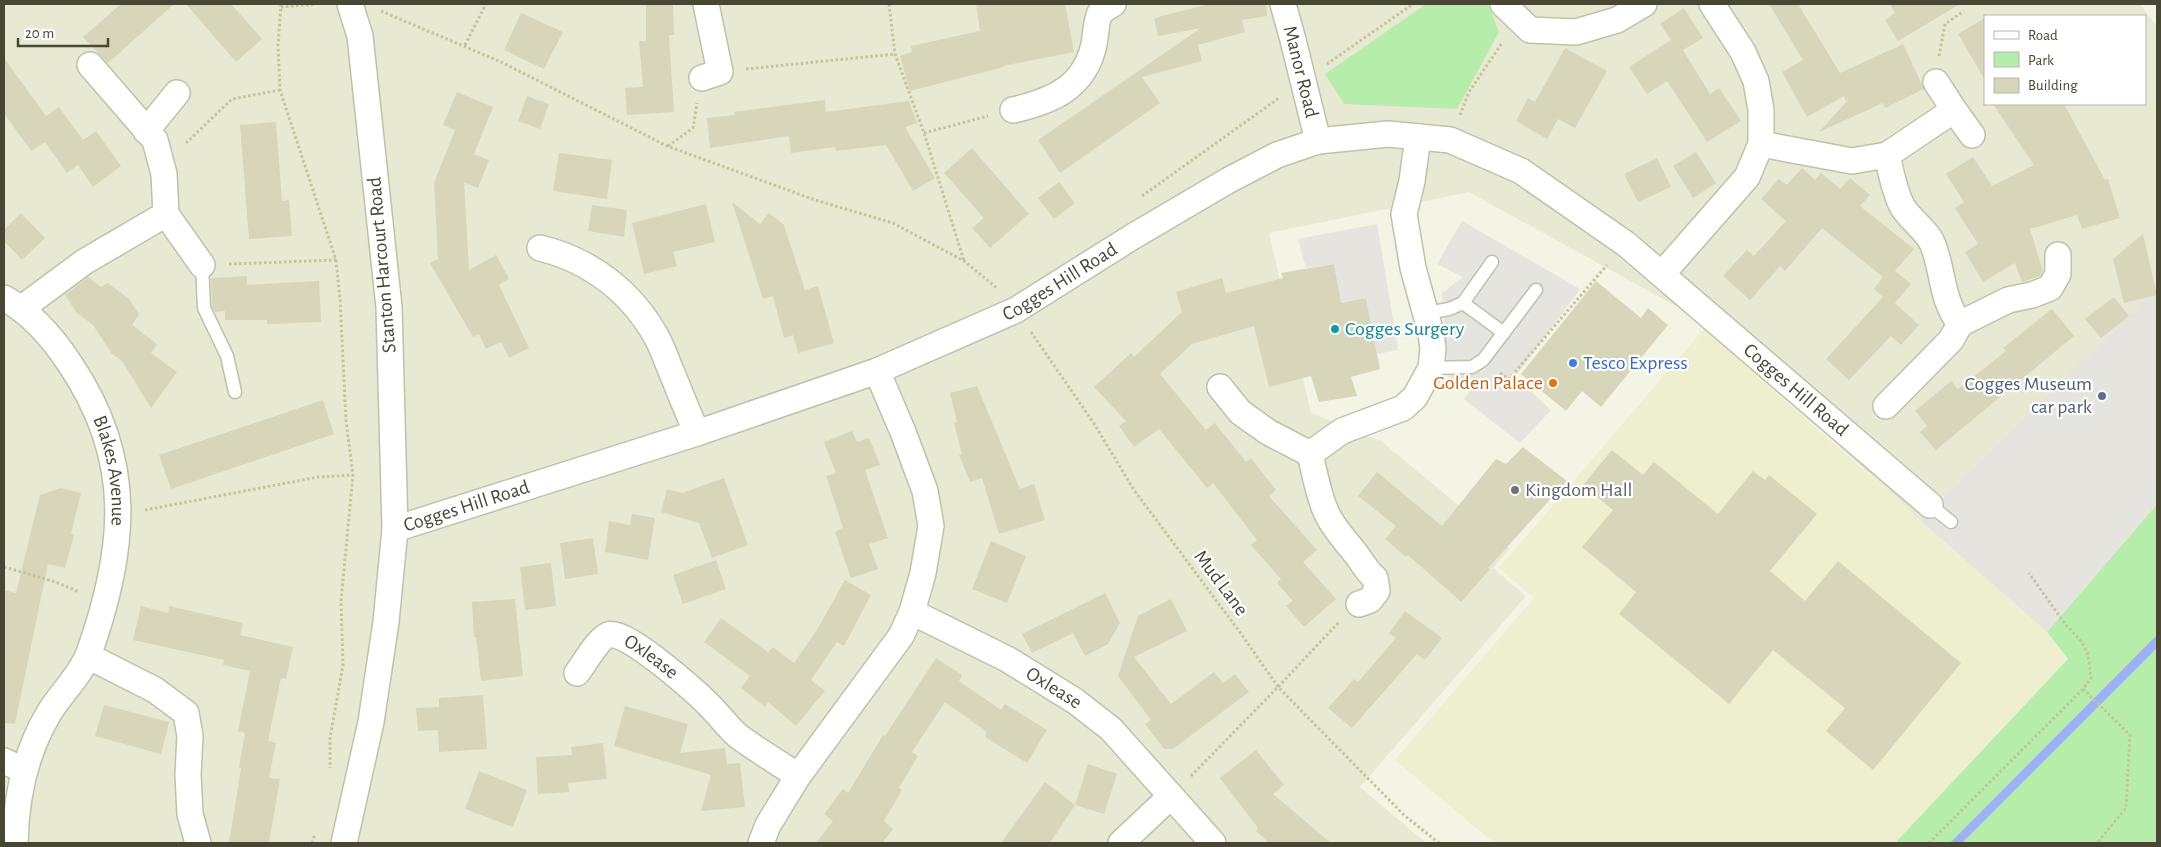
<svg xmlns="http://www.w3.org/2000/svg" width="2161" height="847" font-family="'Alegreya Sans',sans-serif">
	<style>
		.residential { fill: #e8e9d3; fill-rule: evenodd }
		.education { fill: #edefce }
		.green { fill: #b7edaa }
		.parking { fill: #e5e4de }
		.water { fill: #9cb1f7 }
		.building { fill: #d7d6ba }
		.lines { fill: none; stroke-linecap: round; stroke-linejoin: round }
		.service-casing { stroke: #c0c1a7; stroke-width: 15 }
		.minor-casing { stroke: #c0c1a7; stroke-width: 28 }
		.path { stroke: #c4c497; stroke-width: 3; stroke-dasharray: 2.5 2.5; stroke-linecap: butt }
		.service { stroke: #fff; stroke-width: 12 }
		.minor { stroke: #fff; stroke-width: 25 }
		.culture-dot { fill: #0f9aa8; stroke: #fff; stroke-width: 2 }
		.shop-dot { fill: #3f7fe0; stroke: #fff; stroke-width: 2 }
		.food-dot { fill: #e8710a; stroke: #fff; stroke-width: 2 }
		.service-dot { fill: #5c6f8a; stroke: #fff; stroke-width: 2 }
		.worship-dot { fill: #6b7280; stroke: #fff; stroke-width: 2 }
		.labels { text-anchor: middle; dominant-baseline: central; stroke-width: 4.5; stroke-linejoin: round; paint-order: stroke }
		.street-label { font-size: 20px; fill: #484734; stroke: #fff }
		.culture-label { font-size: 20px; fill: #0d838f; stroke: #fff; text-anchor: start }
		.shop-label { font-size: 20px; fill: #366cbe; stroke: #fff; text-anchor: start }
		.food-label { font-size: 20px; fill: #c56008; stroke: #fff; text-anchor: end }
		.service-label { font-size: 20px; fill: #4e5e75; stroke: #fff; text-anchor: end }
		.worship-label { font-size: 20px; fill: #5b616d; stroke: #fff; text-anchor: start }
	</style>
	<rect width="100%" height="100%" fill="#f4f4e5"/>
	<!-- residential -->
	<path class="residential" d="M4 4H2140L2157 27V287L1920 520 1703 321 1469 192 1269 233 1311 413 1381 441 1510 548 1493 568 1526 596 1360 787 1426 843H4ZM1985 16H2145V104H1985Z"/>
	<!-- education -->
	<path class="education" d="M1704 329 2047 632 2068 659 1895 843H1494L1395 760 1534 598 1499 568Z"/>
	<!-- green -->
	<path class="green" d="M1426 4H1488L1499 32 1457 109 1344 104 1325 74Z
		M2157 504V843H1895L2068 659 2047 632Z"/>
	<!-- parking -->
	<path class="parking" d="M1462 221 1580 289 1515 377 1551 410 1520 443 1464 399 1475 383 1449 384 1442 293 1463 277 1437 264Z
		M1377 224 1398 350 1377 354 1366 298 1341 303 1334 264 1306 268 1298 239Z
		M2157 287V504L2047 632 1920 520Z"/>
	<!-- water -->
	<path class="water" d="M2157 635V648L1962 843H1950Z"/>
	<!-- building -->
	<path class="building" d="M121 4H174L108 63 83 37Z
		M186 4H231L262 39 236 62Z
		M646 4H673L674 35H669L674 112 627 115 625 88 643 87 639 41H646Z
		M976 4H1065L1074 52 1003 66 1004 67 910 91 900 56 912 52 911 46 980 31Z
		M1209 4H1266L1267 16 1242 20 1245 32 1198 45 1202 61 1142 77 1160 103 1060 173 1038 140 1201 28 1158 36 1154 18Z
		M1769 4H1798L1840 73 1903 44 1924 89 1885 108 1883 103 1819 132 1849 99 1846 101 1844 96 1807 117 1782 72 1803 60Z
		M1890 4H1960L1898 41 1885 20 1895 13Z
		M1684 8 1703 38 1683 50 1710 94 1719 88 1741 121 1707 142 1667 81 1647 94 1629 67 1671 40 1660 24Z
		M521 13 563 32 544 69 504 50Z
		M1985 18V80L1958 34Z
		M1565 48 1607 71 1575 128 1558 119 1547 139 1516 121 1528 98 1535 102Z
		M4 58 46 116 59 107 83 140 96 131 121 166 93 187 78 165 67 173 45 142 31 151 4 113Z
		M457 92 493 107 474 154 489 160 478 188 464 182 469 270 496 255 509 279 499 285 529 348 509 358 501 342 486 349 479 334 473 337 430 263 438 259 434 183 455 130 443 125Z
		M527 96 549 104 540 129 518 121Z
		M825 100 826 112 909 101 917 123 905 127 935 178 913 191 886 145 836 151 835 147 791 153 789 136 710 148 707 118 735 115 734 112Z
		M1993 104H2064L2105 180 2108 179 2120 218 2082 229 2077 215 2030 229 2043 271 2040 276 2022 282 2015 263 1983 282 1965 252 1978 244 1955 208 1964 202 1946 174 1973 157 1992 186 2034 165Z
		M276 122 282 201 289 200 292 236 249 239 240 125Z
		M972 148 1029 214 990 248 972 228 984 218 944 173Z
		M1696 152 1716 183 1693 198 1673 166Z
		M559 153 612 160 607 199 553 191Z
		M1657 158 1671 187 1638 202 1624 174Z
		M1802 168 1815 180 1821 173 1840 189 1850 178 1870 195 1860 206 1914 249 1895 271 1911 284 1895 303 1919 325 1901 345 1891 336 1849 380 1826 359 1883 297 1874 289 1883 277 1822 228 1785 271 1780 266 1750 300 1723 276 1747 250 1754 256 1786 221 1761 199 1779 179 1787 185Z
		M1059 182 1075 203 1054 219 1038 198Z
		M732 202 760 224 769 213 784 225 805 290 818 286 834 343 798 353 793 335 784 338 773 296 763 299Z
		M706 204 715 242 673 252 677 266 644 274 632 223Z
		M592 205 627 210 624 237 588 231Z
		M21 213 45 238 22 260 4 241V230Z
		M2143 234 2157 295 2124 303 2113 259Z
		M1334 264 1341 303 1366 298 1380 369 1351 377 1357 396 1319 402 1311 376 1269 387 1254 326 1192 344 1160 374 1206 430 1215 423 1246 462 1251 458 1276 490 1269 496 1317 550 1303 562 1336 599 1304 627 1286 606 1293 601 1277 583 1281 579 1251 545 1257 540 1213 483 1207 488 1159 429 1134 447 1119 426 1126 421 1094 387 1131 353 1134 357 1182 312 1176 292 1222 278 1226 293 1283 278 1281 273Z
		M247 276V285L319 281 321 322 267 324V320H225V311L215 312 212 306 211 278Z
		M88 277 101 287 108 283 129 299 139 314 132 325 157 344 151 353 177 372 151 408 122 361 112 354 93 325 76 312 65 295Z
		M1596 281 1641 318 1648 308 1668 325 1601 407 1582 391 1566 411 1521 374Z
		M2114 297 2129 316 2101 338 2085 319Z
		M2052 309 2074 336 1936 450 1920 432 1927 426 1915 411 1951 381 1958 389 2006 351 2003 348Z
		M977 386 1020 489 1034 484 1045 520 999 534 982 478 970 482 959 455 962 454 954 423 957 422 950 393Z
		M323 400 334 434 171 489 159 455Z
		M852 431 857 442 869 438 880 465 865 470 888 538 869 544 878 569 851 578 835 532 843 528 826 476 836 473 824 442Z
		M1523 447 1567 481 1488 568 1490 569 1461 602 1408 555 1406 557 1385 539 1396 526 1358 496 1377 472 1442 526 1496 459 1506 464Z
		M1612 450 1643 475 1654 462 1718 514 1753 471 1765 480 1769 475 1817 514 1770 571 1805 601 1838 561 1961 663 1873 770 1826 731 1845 708 1773 650 1729 704 1619 614 1636 592 1582 547 1613 510 1583 485Z
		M724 478 748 545 712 558 699 523 661 512 667 489 682 493Z
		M61 488 81 493 71 534 74 535 65 568 48 564 15 724 4 723V590L16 593 40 495Z
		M632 514 655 518 648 560 605 552 609 521 630 525Z
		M593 538 598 574 565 579 560 543Z
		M991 541 1026 556 1007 603 972 589Z
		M716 560 726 589 683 604 673 575Z
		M551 563 556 606 525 610 520 567Z
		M845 580 871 595 844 646 837 642 811 680 825 691 796 726 768 702 765 707 741 688 750 676 704 642 721 618 768 652 773 647 794 663 817 630Z
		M1105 593 1120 623 1108 644 1085 656 1073 633 1032 653 1022 634Z
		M515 599 523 676 481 681 476 637H474L472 602Z
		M1171 599 1187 631 1134 657 1171 704 1214 672 1223 683 1235 674 1249 692 1173 749H1164L1145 724 1151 720 1118 676 1138 616Z
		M141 606 168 613 169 606 243 623 240 635 293 647 286 679 281 678 268 741 276 743 269 778 280 779 269 843H229L241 768 239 767 245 733 238 731 250 671 223 665 224 660 133 640Z
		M1405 611 1442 638 1425 660 1417 654 1352 728 1328 708 1354 679 1358 682 1396 638 1389 633Z
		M936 658 962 675 959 681 1001 710 1005 704 1047 730 1027 763 985 737 987 732 945 702 912 752 918 756 899 788 902 790 884 821 893 829 882 843H816L833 821 824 814 843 789 848 793 883 735 885 736Z
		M483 695 487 749 439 752 438 730 418 731 416 708 439 707V698Z
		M104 705 169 722 161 754 95 736Z
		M625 706 688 724 680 753 725 748 727 764 740 763 745 807 701 811 711 775 614 746Z
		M603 743 607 779 568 783 569 792 538 794 536 757 572 755 571 747Z
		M1256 750 1284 785 1273 794 1331 843H1269L1256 831 1258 828 1220 778Z
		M1088 764 1117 774 1104 814 1075 805Z
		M479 771 527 790 513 827 465 809Z
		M1045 782 1075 805 1050 843H1001Z"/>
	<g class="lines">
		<defs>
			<path id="service" d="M202 265 204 308 227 356 235 392
				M1463 303 1504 333
				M1427 313 1449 309 1463 303 1492 262
				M1431 368 1472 367 1483 360 1536 290
				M1930 505 1951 522"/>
			<g id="minor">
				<path id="s1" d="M1283 4 1293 40 1318 141"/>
				<path d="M1503 4 1530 30 1576 32 1617 20 1644 4"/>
				<path d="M702 78 720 72 706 4"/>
				<path d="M1936 82 1954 110"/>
				<path d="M1013 110C1053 101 1085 87 1094 44 1096 35 1096 20 1100 13 1103 10 1109 6 1113 4"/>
				<path d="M146 131 177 93"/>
				<path d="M1761 144 1852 161 1887 155C1891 172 1894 190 1902 206 1910 220 1928 231 1933 245 1944 274 1941 299 1960 324"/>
				<path d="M1887 155 1954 110 1972 135"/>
				<path d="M166 214 202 265"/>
				<path d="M540 248C590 260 632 292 657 338 663 349 667 362 672 373 680 393 688 413 697 433"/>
				<path d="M1662 274 1747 177 1761 144V110L1756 81 1743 52 1712 4"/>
				<path id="s2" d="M4 298C31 313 53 338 70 364 135 460 126 549 89 653 81 675 61 693 49 713 25 753 16 797 15 843"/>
				<path d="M22 308 84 262 166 214 164 174 155 140 90 65"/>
				<path d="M1220 387 1240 412 1268 432 1310 454C1315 474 1318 495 1327 514 1334 529 1346 541 1356 554 1363 563 1366 571 1375 578L1377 591 1370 600 1359 604"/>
				<path d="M1886 406 1951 340 1960 324 2008 300 2032 295 2050 288 2058 274V255"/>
				<path d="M1310 454 1342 431 1403 408 1415 397 1431 368 1433 349 1431 333 1413 268 1404 214 1412 181 1418 137"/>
				<path id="s3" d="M395 529 697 433 877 371 1016 310 1132 237 1229 180 1277 155 1318 141 1388 134 1450 140 1521 171 1626 244 1930 505"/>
				<path id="s4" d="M912 612 1007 659 1075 701 1111 729 1213 843"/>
				<path d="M88 656 155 690 186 713 190 736 188 774 190 814 198 843"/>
				<path id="s5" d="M577 673C584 664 598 639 608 635 625 628 696 692 709 705 719 715 728 727 738 736 757 750 779 763 798 776"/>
				<path d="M4 761 23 770"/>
				<path d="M344 843 371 722 386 622 395 529 389 307 360 36 350 4"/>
				<path d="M761 843 768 825 798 776 901 636 912 612 923 573 931 526 925 491 903 432 877 371"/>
				<path d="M1121 843 1171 796"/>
			</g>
		</defs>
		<!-- service casing -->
		<use href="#service" class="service-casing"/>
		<!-- minor casing -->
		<use href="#minor" class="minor-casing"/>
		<!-- path -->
		<path class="path" d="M281 4 278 45 280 90 336 260 340 299 346 421 353 475 341 601 343 665 330 738V768
			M889 4 895 54 924 133 964 261
			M281 7 316 4
			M381 11 501 62 667 146 815 200 893 223 964 261 997 288
			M465 45 486 4
			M1939 56 1945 24 1964 11
			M1327 64 1413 4
			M746 69 895 54
			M1460 115 1469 92 1502 43
			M924 133 988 116
			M186 143 232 99 280 90
			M668 146 693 128 697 103
			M1142 196 1279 98
			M229 264 336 260
			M1031 332 1093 422 1134 490 1242 635 1278 687 1405 816 1439 843
			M1500 373 1509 379 1607 265
			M145 510 318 477 353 475
			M4 567 56 582 79 592
			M2083 689 2130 735 2126 808 2097 843
			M1191 776 1278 687 1339 622
			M312 843 315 834
			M1929 843 2083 689 2091 678 2088 654 2082 642 2065 624 2029 573"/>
		<!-- service -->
		<use href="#service" class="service"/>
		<!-- minor -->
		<use href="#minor" class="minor"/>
	</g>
	<!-- markers -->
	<circle class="culture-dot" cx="1335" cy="329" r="5"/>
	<circle class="shop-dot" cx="1573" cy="363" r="5"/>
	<circle class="food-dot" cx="1553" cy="383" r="5"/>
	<circle class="service-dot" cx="2102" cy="396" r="5"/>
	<circle class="worship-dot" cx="1515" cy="490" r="5"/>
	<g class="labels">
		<!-- street labels -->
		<g class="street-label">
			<text stroke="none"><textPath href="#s1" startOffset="70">Manor Road</textPath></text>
			<text transform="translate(382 265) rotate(-95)">Stanton Harcourt Road</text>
			<text stroke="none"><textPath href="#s3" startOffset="711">Cogges Hill Road</textPath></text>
			<text stroke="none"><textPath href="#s3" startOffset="1568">Cogges Hill Road</textPath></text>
			<text stroke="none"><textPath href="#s2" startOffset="210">Blakes Avenue</textPath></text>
			<text stroke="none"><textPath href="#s3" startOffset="75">Cogges Hill Road</textPath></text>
			<text transform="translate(1221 583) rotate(53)">Mud Lane</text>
			<text stroke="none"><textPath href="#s5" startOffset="99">Oxlease</textPath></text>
			<text stroke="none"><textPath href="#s4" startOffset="161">Oxlease</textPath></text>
		</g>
		<!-- culture labels -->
		<g class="culture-label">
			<text x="1345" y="329">Cogges Surgery</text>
		</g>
		<!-- shop labels -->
		<g class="shop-label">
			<text x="1583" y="363">Tesco Express</text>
		</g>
		<!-- food labels -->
		<g class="food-label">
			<text x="1543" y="383">Golden Palace</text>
		</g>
		<!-- service labels -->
		<g class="service-label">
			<text x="2092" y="384">Cogges Museum<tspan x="2092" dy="23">car park</tspan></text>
		</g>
		<!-- worship labels -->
		<g class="worship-label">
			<text x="1525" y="490">Kingdom Hall</text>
		</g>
	</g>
	<!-- border -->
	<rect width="2161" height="847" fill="none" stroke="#484734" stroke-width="10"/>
	<!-- legend -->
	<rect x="1984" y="15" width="162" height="90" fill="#ffffff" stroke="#b6b5ae"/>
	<rect x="1994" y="31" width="25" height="8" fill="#ffffff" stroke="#b6b5ae"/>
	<text x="2028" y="40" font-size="15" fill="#484734">Road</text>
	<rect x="1994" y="52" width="25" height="15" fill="#b7edaa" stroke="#b6b5ae"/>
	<text x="2028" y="65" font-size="15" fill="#484734">Park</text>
	<rect x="1994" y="78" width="25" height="15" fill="#d7d6ba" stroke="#b6b5ae"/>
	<text x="2028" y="90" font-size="15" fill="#484734">Building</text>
	<!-- scale -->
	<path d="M18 38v8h90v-8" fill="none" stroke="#484734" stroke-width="2.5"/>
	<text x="25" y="38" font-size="15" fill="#484734" stroke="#ffffff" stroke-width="4" paint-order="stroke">20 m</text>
</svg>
